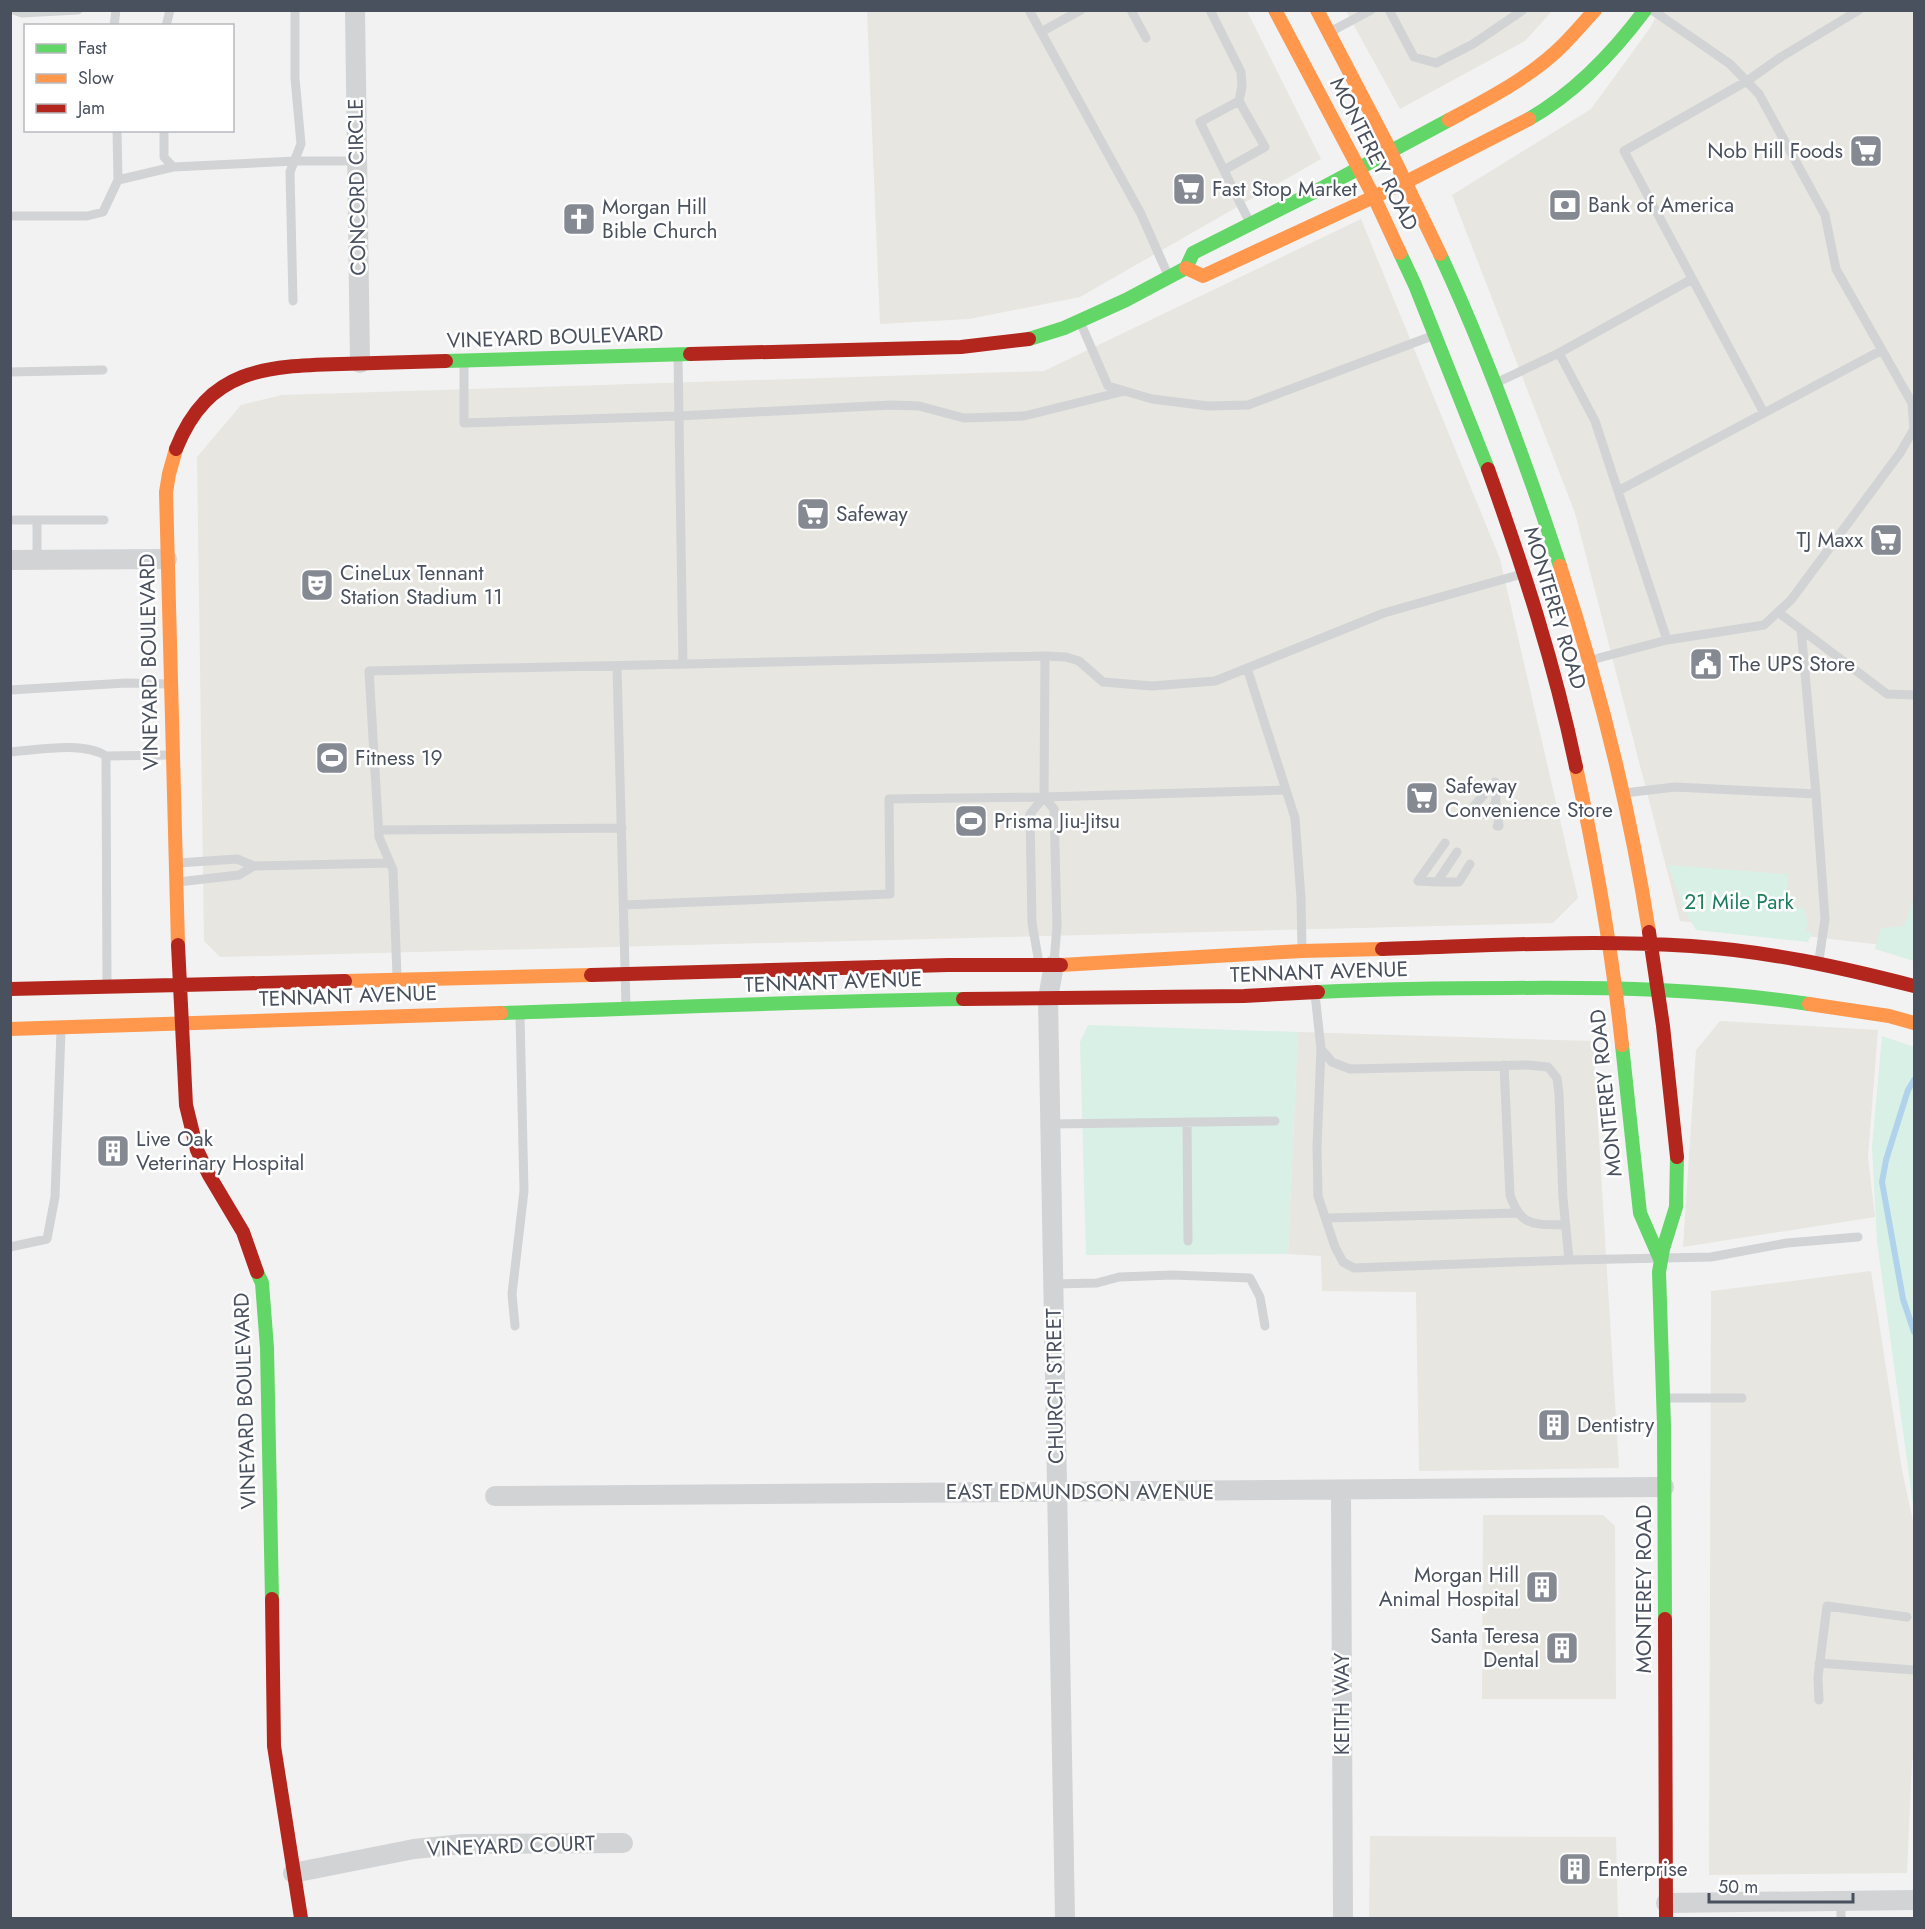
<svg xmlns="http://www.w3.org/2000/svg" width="1925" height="1929" font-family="Jost,sans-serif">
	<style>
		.commercial { fill: #e7e6e0 }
		.green { fill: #d8f0e6 }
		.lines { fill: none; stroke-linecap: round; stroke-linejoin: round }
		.stream { stroke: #b0d3eb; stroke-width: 6 }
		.lane { stroke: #d1d3d5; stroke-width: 9 }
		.street { stroke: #d1d3d5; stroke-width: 20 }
		.fast { stroke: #63d668; stroke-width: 14 }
		.slow { stroke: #ff974d; stroke-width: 14 }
		.jam { stroke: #b3261e; stroke-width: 14 }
		.labels { text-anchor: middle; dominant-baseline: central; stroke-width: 5; stroke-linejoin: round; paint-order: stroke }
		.poi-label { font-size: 21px; fill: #4a515e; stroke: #fff; text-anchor: start }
		.street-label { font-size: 21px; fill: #4a515e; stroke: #fff }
		.park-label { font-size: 21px; fill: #1d7d5f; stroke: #fff }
	</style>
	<rect width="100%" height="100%" fill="#f2f2f2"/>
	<!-- commercial -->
	<path class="commercial" d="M867 11H1247L1321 159 1080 297 969 319 880 324Z
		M1346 11H1552L1525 41 1400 109Z
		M1659 11H1914V925L1907 948 1680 921 1575 513 1452 195 1591 109 1650 28Z
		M1361 219 1500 559 1578 898 1553 923 220 957 204 941 197 457 241 405 282 395 1044 371Z
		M1720 1021 1878 1030 1868 1157 1875 1217 1683 1247 1696 1050Z
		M1298 1032 1593 1041 1619 1468 1419 1471 1416 1292 1322 1291 1321 1256 1288 1254Z
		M1871 1271 1902 1470 1914 1526V1759L1912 1760 1907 1873 1709 1875 1711 1291Z
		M1483 1515H1603L1615 1526 1616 1699H1482Z
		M1370 1836 1616 1837 1618 1918H1369Z"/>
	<!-- green -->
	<path class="green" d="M1668 865 1788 874 1787 892 1791 909 1802 907 1804 909 1808 921 1806 931 1812 932 1808 942 1696 930 1685 911Z
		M1914 898V961L1875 949 1881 928 1904 926Z
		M1088 1025 1298 1032 1288 1254 1086 1255 1080 1042Z
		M1882 1036 1914 1047V1512L1877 1241 1872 1147Z"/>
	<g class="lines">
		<!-- stream -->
		<path class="stream" d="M1914 1080 1908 1090 1886 1160 1882 1182 1903 1299 1914 1332"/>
		<!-- lane -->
		<path class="lane" d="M14 10 22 13 78 10
			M1029 10 1141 214 1168 275
			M1131 10 1146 38
			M1210 10 1241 72 1242 86 1239 101
			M1389 10 1414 57 1436 63 1473 44 1523 10
			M114 26 116 10
			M166 26 170 10
			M1041 32 1081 10
			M1330 32 1371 10
			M117 130 118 180
			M164 130V157L173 167 295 161H357
			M1224 170 1265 147 1239 101 1200 122 1250 223
			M10 216H87L103 212 118 180 173 167
			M293 301 290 172 301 144 295 78V10
			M1081 324 1108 386 1152 399 1208 406 1248 405 1432 336
			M1559 353 1595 421 1667 640
			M678 357 683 664
			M464 362V423L679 416 891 405 919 406 964 418 1024 416 1125 391
			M10 372 103 370
			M1498 382 1559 353 1692 279
			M1764 413 1624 151 1747 81 1781 57 1859 10
			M1618 491 1882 350
			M10 520H104
			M37 520V559
			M1778 612 1887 694 1914 695
			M1801 629 1816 794 1825 919 1819 960
			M1591 660 1667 640 1764 625 1791 600 1900 453 1914 429 1912 403 1836 269 1825 215 1759 94 1730 64 1652 10
			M617 666 626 1006
			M1247 668 1295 818 1301 898 1302 949
			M10 690 126 683 169 684
			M10 752C38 750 83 741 106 756L170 755
			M106 756 107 984
			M1624 793 1675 787 1816 794
			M1044 797 1045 656
			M1496 803 1499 826H1497
			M1474 806 1495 782
			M1485 815 1496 803 1495 782
			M379 830 622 828
			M178 863 237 859 254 866 390 863
			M1418 881 1437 882 1457 852
			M1418 881 1445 843
			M178 882 239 875 254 866
			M1437 882H1459L1470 864
			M624 905 890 894 889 799 1044 797 1285 790
			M1039 963 1032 923 1030 814 1044 797 1054 809 1057 926 1054 962
			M397 976 393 870 379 837 369 671 1045 656 1066 657 1079 661 1103 682 1152 686 1215 681 1384 613 1522 574
			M1315 994 1321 1049 1332 1062 1350 1069 1527 1065 1548 1067 1557 1078 1559 1094 1563 1198 1569 1260 1711 1257 1787 1243 1858 1237
			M1321 1049 1317 1147 1318 1196 1335 1247 1343 1262 1354 1268 1569 1260
			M1504 1065 1510 1195C1521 1228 1535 1224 1566 1225
			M1187 1122 1188 1241
			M1051 1124 1275 1121
			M1327 1218 1517 1213
			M10 1247 47 1239 55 1197 61 1031
			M1054 1284 1097 1283 1119 1277 1173 1275 1250 1278 1260 1297 1265 1326
			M515 1326 512 1294 524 1191 520 1015
			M1666 1398H1742
			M1819 1663 1914 1670
			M1819 1700 1818 1677 1827 1606 1907 1617
			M1841 1918V1901"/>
		<!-- street -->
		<path class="street" d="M355 10 360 363
			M10 560 167 559
			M1054 965 1048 998 1065 1918
			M1341 1490 1343 1918
			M495 1496 1664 1487
			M293 1873 414 1849 463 1844 623 1843
			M1666 1903 1914 1900"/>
		<!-- fast -->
		<path class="fast" d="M1529 119C1576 92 1613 53 1645 10
			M1400 253 1415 285 1488 469
			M1440 254C1487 355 1525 460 1560 566
			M1029 339 1064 328 1126 300 1186 268 1193 253 1324 187 1449 120
			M446 361 690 354
			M1318 992C1382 989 1445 988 1509 988 1610 987 1709 989 1809 1004
			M501 1013C655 1008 809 1001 963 999
			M1622 1045 1640 1213 1660 1259
			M257 1272 262 1283 267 1348 272 1599
			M1665 1619 1664 1426 1659 1272 1663 1249 1676 1207 1677 1157"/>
		<!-- slow -->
		<path class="slow" d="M1275 10 1374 197 1400 253
			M1317 10 1386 142 1440 254
			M1449 120C1488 99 1531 77 1563 45 1574 34 1584 22 1595 10
			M1186 268 1203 276 1406 182 1529 119
			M176 449 169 474 166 492 178 945
			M1560 566C1599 685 1630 809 1649 932
			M1576 767C1596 859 1612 951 1622 1045
			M1061 965 1302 951 1382 949
			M345 981 591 975
			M1809 1004 1889 1016 1914 1023
			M10 1029 501 1013"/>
		<!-- jam -->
		<path class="jam" d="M690 354 961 347 1029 339
			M176 449C208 368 266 366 341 364 376 363 411 362 446 361
			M1488 469C1523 567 1555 665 1576 767
			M1649 932 1663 1026 1677 1157
			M178 945 186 1105 197 1150 209 1175 243 1232 257 1272
			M1382 949C1485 946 1588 939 1691 946 1767 951 1840 967 1914 986
			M591 975 948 965H1061
			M10 989 345 981
			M963 999 1244 996 1318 992
			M272 1599 274 1746 301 1918
			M1665 1619 1666 1918"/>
	</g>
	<!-- icons -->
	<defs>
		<symbol id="supermarket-square" viewBox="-11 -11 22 22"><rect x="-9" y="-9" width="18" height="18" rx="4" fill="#858992" stroke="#fff"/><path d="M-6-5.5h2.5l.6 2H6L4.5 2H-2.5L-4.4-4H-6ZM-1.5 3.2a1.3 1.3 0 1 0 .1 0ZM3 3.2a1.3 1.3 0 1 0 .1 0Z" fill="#fff"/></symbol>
		<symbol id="bank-square" viewBox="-11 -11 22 22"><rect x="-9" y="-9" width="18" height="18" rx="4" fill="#858992" stroke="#fff"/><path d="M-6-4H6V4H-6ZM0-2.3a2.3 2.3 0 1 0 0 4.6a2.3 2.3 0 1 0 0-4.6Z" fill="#fff"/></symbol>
		<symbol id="church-square" viewBox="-11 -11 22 22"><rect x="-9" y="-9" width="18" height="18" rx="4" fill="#858992" stroke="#fff"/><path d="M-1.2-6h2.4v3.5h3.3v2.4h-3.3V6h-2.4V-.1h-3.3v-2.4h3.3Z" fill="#fff"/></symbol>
		<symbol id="theatre-square" viewBox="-11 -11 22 22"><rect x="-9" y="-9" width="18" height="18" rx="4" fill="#858992" stroke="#fff"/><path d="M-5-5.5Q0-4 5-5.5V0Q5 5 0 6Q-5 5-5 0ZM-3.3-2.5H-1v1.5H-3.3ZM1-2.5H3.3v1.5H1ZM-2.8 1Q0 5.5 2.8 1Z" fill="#fff"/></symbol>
		<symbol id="civic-square" viewBox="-11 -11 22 22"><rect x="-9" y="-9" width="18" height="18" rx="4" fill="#858992" stroke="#fff"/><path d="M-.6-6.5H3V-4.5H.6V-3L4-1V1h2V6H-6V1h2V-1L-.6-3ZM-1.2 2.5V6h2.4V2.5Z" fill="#fff"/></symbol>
		<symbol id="stadium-square" viewBox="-11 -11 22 22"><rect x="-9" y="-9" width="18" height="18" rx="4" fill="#858992" stroke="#fff"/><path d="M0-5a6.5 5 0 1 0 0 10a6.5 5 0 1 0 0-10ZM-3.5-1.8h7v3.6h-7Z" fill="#fff"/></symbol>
		<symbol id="building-square" viewBox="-11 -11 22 22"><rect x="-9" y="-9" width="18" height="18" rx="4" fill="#858992" stroke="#fff"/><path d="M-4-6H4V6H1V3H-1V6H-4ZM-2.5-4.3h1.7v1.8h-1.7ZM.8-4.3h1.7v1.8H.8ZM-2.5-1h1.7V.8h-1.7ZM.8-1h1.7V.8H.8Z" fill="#fff"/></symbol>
	</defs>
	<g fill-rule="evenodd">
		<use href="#supermarket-square" x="1847" y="132" width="38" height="38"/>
		<use href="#supermarket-square" x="1170" y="170" width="38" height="38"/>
		<use href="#bank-square" x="1546" y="186" width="38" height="38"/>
		<use href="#church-square" x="560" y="200" width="38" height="38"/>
		<use href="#supermarket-square" x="794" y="495" width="38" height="38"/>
		<use href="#supermarket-square" x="1867" y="521" width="38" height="38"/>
		<use href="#theatre-square" x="298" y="566" width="38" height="38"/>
		<use href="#civic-square" x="1687" y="645" width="38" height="38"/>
		<use href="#stadium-square" x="313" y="739" width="38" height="38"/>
		<use href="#supermarket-square" x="1403" y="779" width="38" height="38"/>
		<use href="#stadium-square" x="952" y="802" width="38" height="38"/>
		<use href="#building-square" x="94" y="1132" width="38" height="38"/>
		<use href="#building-square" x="1535" y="1406" width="38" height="38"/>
		<use href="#building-square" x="1523" y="1568" width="38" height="38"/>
		<use href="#building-square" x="1543" y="1629" width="38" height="38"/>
		<use href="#building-square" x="1556" y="1850" width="38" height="38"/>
	</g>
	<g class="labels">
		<!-- poi labels -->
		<g class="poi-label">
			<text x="1843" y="151" text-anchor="end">Nob Hill Foods</text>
			<text x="1212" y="189">Fast Stop Market</text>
			<text x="1588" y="205">Bank of America</text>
			<text x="602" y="207">Morgan Hill<tspan x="602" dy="24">Bible Church</tspan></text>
			<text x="836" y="514">Safeway</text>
			<text x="1863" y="540" text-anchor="end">TJ Maxx</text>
			<text x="340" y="573">CineLux Tennant<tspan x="340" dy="24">Station Stadium 11</tspan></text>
			<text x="1729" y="664">The UPS Store</text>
			<text x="355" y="758">Fitness 19</text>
			<text x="1445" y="786">Safeway<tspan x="1445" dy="24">Convenience Store</tspan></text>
			<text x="994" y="821">Prisma Jiu-Jitsu</text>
			<text x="136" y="1139">Live Oak<tspan x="136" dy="24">Veterinary Hospital</tspan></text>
			<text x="1577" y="1425">Dentistry</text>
			<text x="1519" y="1575" text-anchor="end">Morgan Hill<tspan x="1519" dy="24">Animal Hospital</tspan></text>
			<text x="1539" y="1636" text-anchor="end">Santa Teresa<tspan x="1539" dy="24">Dental</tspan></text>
			<text x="1598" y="1869">Enterprise</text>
		</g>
		<!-- street labels -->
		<g class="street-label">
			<text transform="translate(1374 154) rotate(63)">MONTEREY ROAD</text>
			<text transform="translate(357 187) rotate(-91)">CONCORD CIRCLE</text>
			<text transform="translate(555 337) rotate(-2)">VINEYARD BOULEVARD</text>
			<text transform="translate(1555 608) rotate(73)">MONTEREY ROAD</text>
			<text transform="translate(149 662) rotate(-91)">VINEYARD BOULEVARD</text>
			<text transform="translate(1319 972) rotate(-2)">TENNANT AVENUE</text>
			<text transform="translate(833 982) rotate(-2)">TENNANT AVENUE</text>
			<text transform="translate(348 996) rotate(-2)">TENNANT AVENUE</text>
			<text transform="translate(1606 1093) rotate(-96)">MONTEREY ROAD</text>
			<text transform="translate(1055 1386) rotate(-91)">CHURCH STREET</text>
			<text transform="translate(245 1401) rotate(-92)">VINEYARD BOULEVARD</text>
			<text x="1080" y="1492">EAST EDMUNDSON AVENUE</text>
			<text transform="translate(1644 1589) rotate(-90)">MONTEREY ROAD</text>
			<text transform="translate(1342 1704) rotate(-90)">KEITH WAY</text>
			<text transform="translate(511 1846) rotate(-2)">VINEYARD COURT</text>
		</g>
		<!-- park labels -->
		<g class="park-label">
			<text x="1739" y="902">21 Mile Park</text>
		</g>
	</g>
	<!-- border -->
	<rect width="1925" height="1929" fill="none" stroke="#4a515e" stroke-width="24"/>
	<!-- legend -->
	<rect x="24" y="24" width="210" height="108" fill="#ffffff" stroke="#b7b9bf" stroke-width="1.5"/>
	<rect x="36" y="44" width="30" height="9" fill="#63d668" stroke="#b7b9bf" stroke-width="1.5"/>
	<text x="78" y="54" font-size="18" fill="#4a515e">Fast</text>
	<rect x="36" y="74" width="30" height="9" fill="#ff974d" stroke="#b7b9bf" stroke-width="1.5"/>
	<text x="78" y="84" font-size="18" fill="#4a515e">Slow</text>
	<rect x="36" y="104" width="30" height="9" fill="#b3261e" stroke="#b7b9bf" stroke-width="1.5"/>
	<text x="78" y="114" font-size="18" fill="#4a515e">Jam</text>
	<!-- scale -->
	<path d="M1709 1893v9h144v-9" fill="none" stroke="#4a515e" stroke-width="3"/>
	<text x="1718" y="1893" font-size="18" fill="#4a515e" stroke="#ffffff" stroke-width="4.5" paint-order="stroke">50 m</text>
</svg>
